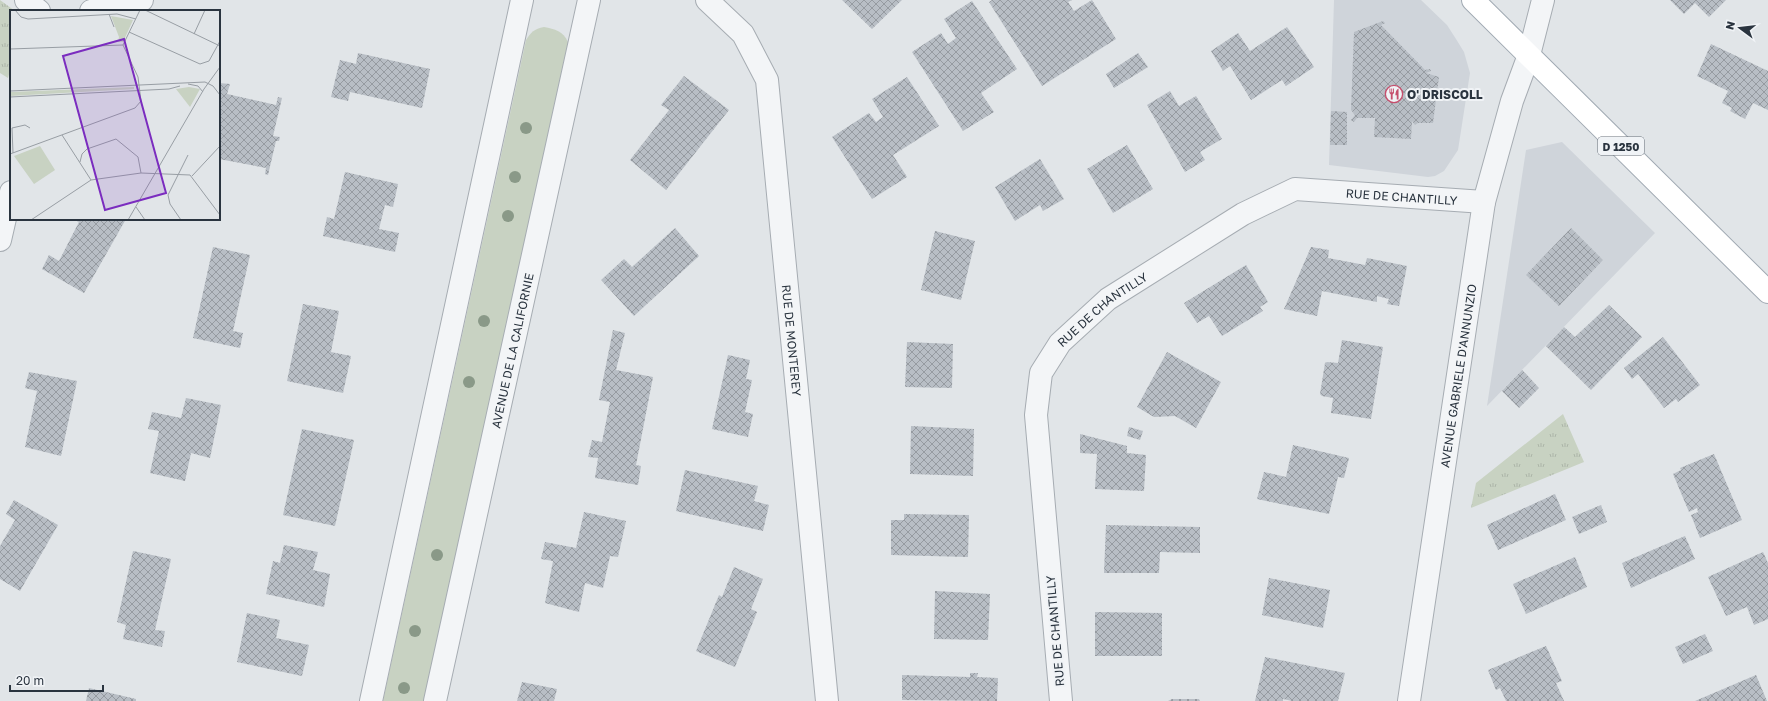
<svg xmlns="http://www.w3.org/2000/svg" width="1768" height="701" font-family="'Golos Text',sans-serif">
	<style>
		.built { fill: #cfd4da }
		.grass { fill: #c8d2c2 }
		.park { fill: url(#park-tufts) }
		.building { fill: url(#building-cross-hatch) }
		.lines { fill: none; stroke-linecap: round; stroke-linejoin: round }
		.minor-casing { stroke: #a6acb2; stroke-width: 24 }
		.tertiary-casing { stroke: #a6acb2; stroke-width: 24 }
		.primary-casing { stroke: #a1aab3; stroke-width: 24 }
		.minor { stroke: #f3f5f7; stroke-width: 22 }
		.tertiary { stroke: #f3f5f7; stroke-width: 22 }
		.primary { stroke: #fff; stroke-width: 22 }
		.tree { fill: #8a9988 }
		.labels { text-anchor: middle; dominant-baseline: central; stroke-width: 4; stroke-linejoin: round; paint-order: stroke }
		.shield { fill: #f0f3f6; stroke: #656d76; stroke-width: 1 }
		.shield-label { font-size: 11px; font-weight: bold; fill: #2a343f }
		.poi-label { font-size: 12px; font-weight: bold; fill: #2a343f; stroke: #f0f3f6; text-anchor: start }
		.street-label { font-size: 12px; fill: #2a343f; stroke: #f0f3f6 }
		.inset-road { fill: none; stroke: #989ea4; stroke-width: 1 }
		.view { fill: #7b2cbf; fill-opacity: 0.15; stroke: #7b2cbf; stroke-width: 2 }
		.inset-edge { fill: none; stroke: #2a343f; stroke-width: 2 }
	</style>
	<defs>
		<pattern id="park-tufts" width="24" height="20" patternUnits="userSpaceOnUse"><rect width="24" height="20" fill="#c8d2c2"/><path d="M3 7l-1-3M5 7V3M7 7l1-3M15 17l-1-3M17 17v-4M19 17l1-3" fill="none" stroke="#acb5a8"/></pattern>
		<pattern id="building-cross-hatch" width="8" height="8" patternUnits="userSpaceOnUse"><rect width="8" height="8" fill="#b8bec5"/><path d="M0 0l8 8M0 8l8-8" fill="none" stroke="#969ba1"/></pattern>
	</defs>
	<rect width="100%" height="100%" fill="#e1e5e8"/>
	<!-- built -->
	<path class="built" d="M1334 0H1421L1447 25 1456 39 1464 52 1470 73 1458 150 1444 171 1435 176 1428 177 1329 165Z
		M1562 142 1655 233 1487 406 1526 150Z"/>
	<!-- grass -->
	<path class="grass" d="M544 27C555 29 563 31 568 42L424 701H383L526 40C531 32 534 29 544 27Z"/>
	<!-- park -->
	<path class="park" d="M0 0 15 11H11V67L8 78 0 73Z
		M1563 414 1584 462 1471 508 1476 483Z"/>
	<!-- building -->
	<path class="building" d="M842 0H902L872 29Z
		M992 0H1072L1068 2 1074 11 1092 0 1116 39 1042 86 989 2Z
		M1670 0H1726L1709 17 1695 3 1684 14Z
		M972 1 1017 69 981 93 994 112 963 131 912 52 941 33 948 44 956 38 944 19Z
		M1383 21 1385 23 1381 25 1425 70 1430 69 1431 71 1426 73 1439 77 1433 123H1418L1415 125 1412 121 1411 139 1374 137 1375 118H1357L1354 122 1351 120 1355 115 1351 110 1354 32Z
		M1287 27 1314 67 1286 86 1282 80 1251 100 1230 66 1223 71 1211 51 1238 33 1250 51Z
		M1711 44 1768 71V110L1753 103 1745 119 1730 111 1732 108 1722 103 1728 91 1697 76Z
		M358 53 430 69 422 108 350 92 348 101 331 97 340 60 356 64Z
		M1138 53 1148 67 1114 88 1106 74Z
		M684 76 729 110 666 190 630 160 669 110 661 105Z
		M907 77 939 126 893 155 907 177 872 199 832 137 869 113 876 122 883 117 872 99Z
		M219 83 230 84 227 94 276 105 278 97 282 98 273 136 280 137 279 141H276L268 175 265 174 266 168 219 159Z
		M1170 91 1179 106 1196 96 1222 139 1200 152 1205 160 1185 172 1147 105Z
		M1331 111 1347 112V145H1330Z
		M1127 145 1153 189 1113 213 1087 169Z
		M1040 159 1064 199 1043 211 1040 205 1015 221 995 187Z
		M345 172 398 184 393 207 385 205 379 229 399 233 395 252 323 236 327 217 334 219Z
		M73 219H126L84 293 42 269 49 255 59 261 79 222Z
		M675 228 699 256 634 316 601 280 624 259 632 267Z
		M1571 228 1603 260 1559 306 1526 275Z
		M935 231 975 241 961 300 921 290Z
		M213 247 250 255 233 331 243 333 240 348 193 338Z
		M1311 247 1329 250 1328 258 1365 265 1367 258 1407 266 1399 306 1387 304 1389 299 1377 296V302L1322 291 1317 316 1284 309Z
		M1246 265 1268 302 1260 307 1263 311 1222 336 1209 316 1197 323 1184 303Z
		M303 304 339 311 331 352 351 356 343 393 287 381Z
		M1609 305 1642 337 1591 390 1546 346 1564 327 1575 337Z
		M613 330 625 333 616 370 653 377 636 465 641 466 638 485 595 478 598 458 588 457 592 440 602 442 610 402 599 400Z
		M1663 337 1700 385 1678 402 1676 399 1664 408 1638 374 1632 379 1624 368Z
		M1342 340 1383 347 1371 419 1331 413 1333 398 1322 396 1320 394 1325 363 1327 362 1338 363Z
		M907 342 953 344 952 388 905 387Z
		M1167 352 1221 382 1196 428 1175 416 1154 417 1137 407Z
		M728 355 750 360 746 379 752 380 745 412 753 414 748 437 712 429Z
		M1522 370 1539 388 1519 408 1502 391Z
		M29 372 77 381 61 456 25 447 37 391 25 388Z
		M186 398 221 405 210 458 191 453 185 481 150 473 159 431 148 429 152 412 181 418Z
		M911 426 974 429 973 476 910 474Z
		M1129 427 1143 431 1140 440 1127 436Z
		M302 429 354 440 335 526 283 515Z
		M1080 434 1127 446V453L1146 455 1144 491 1095 489 1097 454 1080 453Z
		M1293 445 1349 458 1344 478 1338 477 1329 514 1257 499 1264 472 1286 477Z
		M1714 454 1742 520 1700 538 1691 515 1698 512 1697 508 1689 512 1673 474 1681 470 1680 468Z
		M685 470 758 486 754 501 769 505 763 531 676 511Z
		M1555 494 1566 520 1498 550 1487 525Z
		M14 500 58 525 20 591 0 579V546L15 520 6 514Z
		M1601 505 1607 522 1579 534 1572 517Z
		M584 512 626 521 618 557 610 556 603 588 585 583 579 612 545 603 553 561 541 559 545 542 576 548Z
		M904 514 969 515 968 557 891 555V520H904Z
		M1106 525 1200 527V553L1160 552 1159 573H1104Z
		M1685 536 1695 559 1631 588 1622 563Z
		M284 545 318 552 313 570 330 574 324 607 266 594 273 561 280 563Z
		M133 551 171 559 155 630 165 631 162 647 123 639 126 625 117 622Z
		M1763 552 1768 563V619L1754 625 1747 607 1726 616 1708 577Z
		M1575 557 1587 587 1526 614 1513 584Z
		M734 567 763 579 751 609 757 612 735 667 696 651 719 595 722 597Z
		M1269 578 1330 590 1323 628 1262 615Z
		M935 591 990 594 988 640 934 639Z
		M1095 612 1162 613V656H1095Z
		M247 613 280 620 276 638 309 645 302 676 237 662Z
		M1705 634 1713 651 1683 664 1675 647Z
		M1546 646 1562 681 1556 683 1564 701H1506L1500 688 1496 690 1488 670Z
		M1265 657 1345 673 1338 701H1292L1283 699V701H1255Z
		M970 673H978L977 677 998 678 997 701 902 700V675L970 677Z
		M1756 675 1767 701H1695Z
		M522 682 557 689 554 701H517Z
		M89 688 136 699V701H86Z
		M1172 699H1199L1200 701H1168Z"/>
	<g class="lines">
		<defs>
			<g id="minor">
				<path d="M26 0 39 11"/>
				<path id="s1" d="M707 0 743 34 767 80 827 701"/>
				<path d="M91 11 120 2 142 0"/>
				<path d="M0 240 11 192"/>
				<path id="s2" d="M1061 701 1036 415 1041 373 1060 343 1108 299 1243 214 1295 189 1484 202"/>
				<path id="s3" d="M1409 701 1484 202 1512 101 1529 55 1543 0"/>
			</g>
			<g id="tertiary">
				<path d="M371 701 522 0"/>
				<path id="s4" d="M435 701 589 0"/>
			</g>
			<path id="primary" d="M1473 0 1768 292"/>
		</defs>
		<!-- minor casing -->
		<use href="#minor" class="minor-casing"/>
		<!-- tertiary casing -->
		<use href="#tertiary" class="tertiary-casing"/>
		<!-- primary casing -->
		<use href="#primary" class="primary-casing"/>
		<!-- minor -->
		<use href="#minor" class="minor"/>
		<!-- tertiary -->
		<use href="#tertiary" class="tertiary"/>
		<!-- primary -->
		<use href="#primary" class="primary"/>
	</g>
	<!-- trees -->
	<g class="tree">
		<circle cx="526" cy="128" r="6"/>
		<circle cx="515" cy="177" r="6"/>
		<circle cx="508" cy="216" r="6"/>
		<circle cx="484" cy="321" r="6"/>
		<circle cx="469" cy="382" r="6"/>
		<circle cx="437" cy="555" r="6"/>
		<circle cx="415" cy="631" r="6"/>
		<circle cx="404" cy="688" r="6"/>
	</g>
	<!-- icons -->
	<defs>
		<symbol id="restaurant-ring" viewBox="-11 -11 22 22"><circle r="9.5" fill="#f0f3f6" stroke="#c54f6d" stroke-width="1.5"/><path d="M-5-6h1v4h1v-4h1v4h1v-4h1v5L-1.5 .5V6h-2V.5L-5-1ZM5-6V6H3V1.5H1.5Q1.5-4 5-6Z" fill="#c54f6d"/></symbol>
	</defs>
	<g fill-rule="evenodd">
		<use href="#restaurant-ring" x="1384" y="84" width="20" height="20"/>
	</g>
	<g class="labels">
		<!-- shield labels -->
		<rect class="shield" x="1598" y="137" width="46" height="18" rx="3"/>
		<g class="shield-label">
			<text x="1621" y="146">D 1250</text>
		</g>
		<!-- poi labels -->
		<g class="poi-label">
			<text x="1407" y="94">O' DRISCOLL</text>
		</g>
		<!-- street labels -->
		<g class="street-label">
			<text stroke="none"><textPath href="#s2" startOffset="754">RUE DE CHANTILLY</textPath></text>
			<text stroke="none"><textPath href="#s2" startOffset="419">RUE DE CHANTILLY</textPath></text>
			<text stroke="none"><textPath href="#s1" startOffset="363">RUE DE MONTEREY</textPath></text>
			<text stroke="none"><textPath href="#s4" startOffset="359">AVENUE DE LA CALIFORNIE</textPath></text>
			<text stroke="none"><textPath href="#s3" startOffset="329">AVENUE GABRIELE D'ANNUNZIO</textPath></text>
			<text transform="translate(1055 631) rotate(-95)">RUE DE CHANTILLY</text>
		</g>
	</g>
	<!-- overview -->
	<g transform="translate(10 10)">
		<rect width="210" height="210" fill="#e1e5e8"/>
		<path d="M124 77V79L0 86V82Z" fill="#c8d2c2"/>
		<path d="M101 6 123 10 113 32H108L109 27ZM179 77 190 79 180 97 166 79ZM30 136 45 160 24 174 4 146Z" fill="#c8d2c2"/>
		<path class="inset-road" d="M5 0 11 7 18 9 107 4 126 9M135 0 210 36M99 4 104 17M119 22 190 54 199 51 210 31M184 24 195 0M113 35 130 0M0 39 113 35 128 67 131 91 125 98 0 144M178 74 188 76 193 82M0 81 195 72 203 76 210 85M0 87 159 79 170 76M52 125 81 170M3 143 2 118 15 115 20 118M70 152 72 144 77 139 106 129 128 147 131 163M182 166 210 136M126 197 135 210M21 210 81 170 131 163 180 165 210 205M118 210 194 79 210 57M171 210 160 194 158 185 178 145"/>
		<path class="view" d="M114 29 156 183 95 200 53 46Z"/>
		<rect width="210" height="210" class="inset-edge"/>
	</g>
	<!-- north arrow -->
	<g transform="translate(1740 28) rotate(285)" stroke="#f0f3f6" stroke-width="3" paint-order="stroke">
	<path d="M0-3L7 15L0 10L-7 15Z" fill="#2a343f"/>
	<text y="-6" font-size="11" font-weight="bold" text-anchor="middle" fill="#2a343f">N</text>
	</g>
	<!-- scale -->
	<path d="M10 685v6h93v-6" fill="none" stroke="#2a343f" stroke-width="2"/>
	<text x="16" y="685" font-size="12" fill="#2a343f" stroke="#f0f3f6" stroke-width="3" paint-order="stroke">20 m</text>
</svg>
